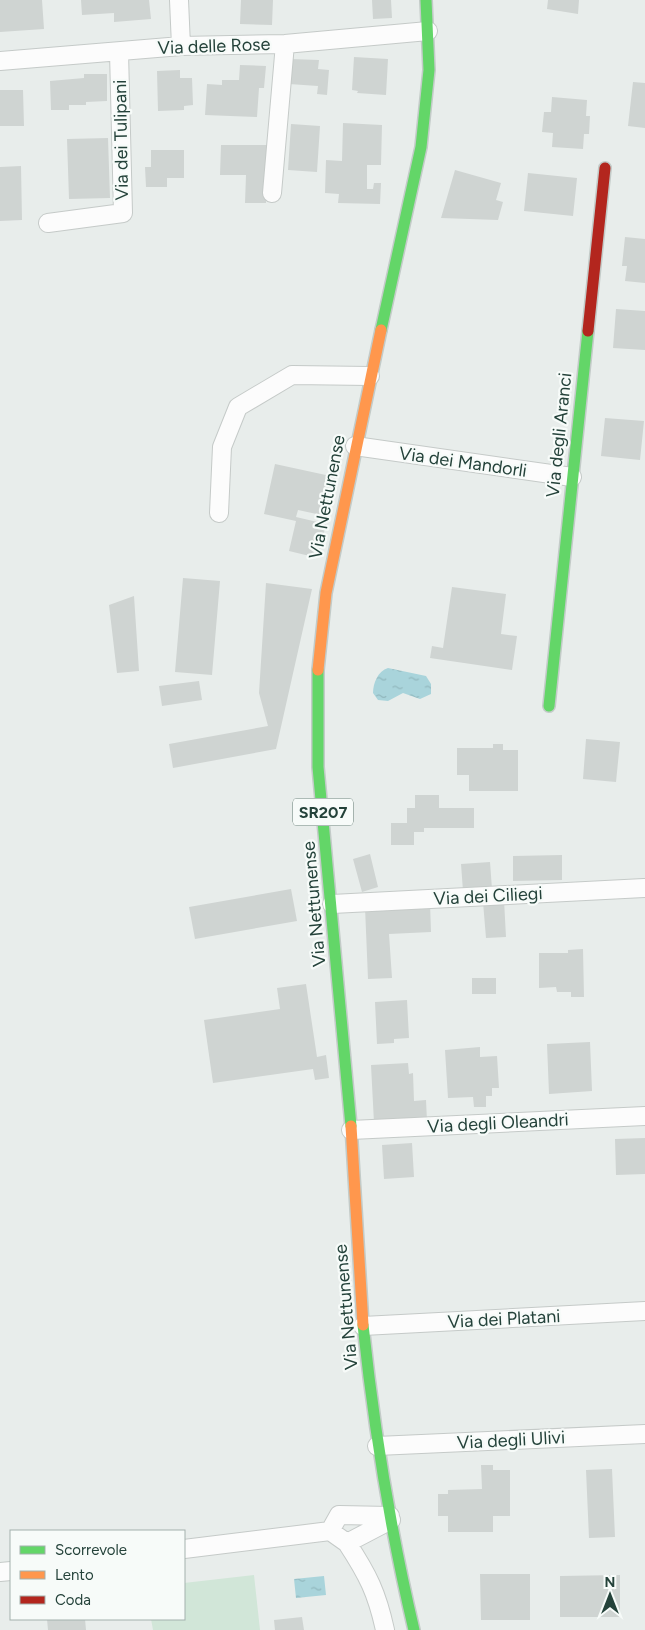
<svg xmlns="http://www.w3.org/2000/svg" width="645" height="1630" font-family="Figtree,sans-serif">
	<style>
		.green { fill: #d1e6d8 }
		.water { fill: url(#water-ripples) }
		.building { fill: #cfd4d2 }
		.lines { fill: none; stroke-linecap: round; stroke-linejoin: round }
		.street-casing { stroke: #c5cac8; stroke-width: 20 }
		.fast-casing { stroke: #c3cbc8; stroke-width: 14 }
		.slow-casing { stroke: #c3cbc8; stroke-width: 14 }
		.jam-casing { stroke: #c3cbc8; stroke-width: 14 }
		.street { stroke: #fcfcfc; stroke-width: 18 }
		.fast { stroke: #63d668; stroke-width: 11 }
		.slow { stroke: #ff974d; stroke-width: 11 }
		.jam { stroke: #b3261e; stroke-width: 11 }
		.labels { text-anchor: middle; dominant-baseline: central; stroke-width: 4.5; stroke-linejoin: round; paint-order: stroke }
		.shield { fill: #f7fbf9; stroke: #637a73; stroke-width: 1 }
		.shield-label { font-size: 16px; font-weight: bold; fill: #24423a }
		.street-label { font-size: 18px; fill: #24423a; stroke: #f7fbf9 }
	</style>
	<defs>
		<pattern id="water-ripples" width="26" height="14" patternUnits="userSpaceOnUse" patternTransform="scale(1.25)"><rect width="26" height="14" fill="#a9d4db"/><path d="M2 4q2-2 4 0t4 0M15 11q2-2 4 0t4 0" fill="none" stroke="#91b7bd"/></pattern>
	</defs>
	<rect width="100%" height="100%" fill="#e8edeb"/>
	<!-- green -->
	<path class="green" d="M254 1575 260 1630H153L151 1619H184V1583Z"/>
	<!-- water -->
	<path class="water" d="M388 668 426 676 431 684V694L420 699 403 693 388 701 378 700 373 693C373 683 378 671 388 668Z
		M324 1576 326 1595 296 1598 294 1579Z"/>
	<!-- building -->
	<path class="building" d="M0 0H42L44 29 0 32Z
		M81 0H149L151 19 114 22V13L82 15Z
		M241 0H273L272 25 240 24Z
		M372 0H391L392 18 373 19Z
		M548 0H579L578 14 547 9Z
		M354 57 388 59 386 95 357 93 358 91 352 90Z
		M290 59 319 60 318 69 329 70 327 95 317 94 318 86 289 84Z
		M240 65 266 66 264 88H259L257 117 205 115 207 84 222 85V80H239Z
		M180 70V78H192L193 105 184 106V110L158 111 157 71Z
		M84 74H107V101L86 102V105H69V110H51L50 81 84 78Z
		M633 82 645 83V128L628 126Z
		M0 90H23L24 126H0Z
		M552 97 587 100 586 116H590L589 134H584L583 149 552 147 553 133 542 132 544 112H551Z
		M343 123 382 125 381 165H367V189H373L374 183H381L380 204 338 203 339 194 325 193 326 160 342 161Z
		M291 124 320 126 317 172 288 170Z
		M108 138 110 198 69 199 67 139Z
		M221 145H267L266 203H245L246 175H220Z
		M151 150H184V178H167V187H146L145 167H151Z
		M21 166 22 220 0 221V167Z
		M455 170 501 183 496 200 503 202 498 220 441 218Z
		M528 173 577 178 573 216 524 211Z
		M625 237 645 239V283L625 281 627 266H622Z
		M616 309 645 311V350L613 348Z
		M605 418 644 421 640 460 601 456Z
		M275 464 335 477 326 516 298 510 296 517 326 524 318 558 289 551 296 521 264 514Z
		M183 578 220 581 212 675 175 672Z
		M266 583 312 589 276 749 173 768 169 744 268 726 259 693Z
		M452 587 506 594 501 634 517 636 512 670 430 658 432 646 443 648Z
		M134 596 139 671 117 673 109 605Z
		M199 681 202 700 162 706 159 686Z
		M586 739 620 742 616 782 583 779Z
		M493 744H503V750H518V791H469V775H457V748H493Z
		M415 795H439V808H474V828H424V832H414V845H391V823H407V808H415Z
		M370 854 378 887 362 892 353 859Z
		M562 855V880L513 881V856Z
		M490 862 492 889 463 891 461 864Z
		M291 889 297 921 195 939 189 907Z
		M504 900 506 937 486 938 483 902Z
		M430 903 431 932 389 934 392 978 368 979 365 907Z
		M583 949 584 997H571V992H557L556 987 539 988V953H568V950Z
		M472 978H496V994H472Z
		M306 984 317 1057 326 1055 329 1078 315 1080 313 1069 213 1083 204 1020 280 1009 277 988Z
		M407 1000 409 1038 394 1039V1043L377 1044 375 1002Z
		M590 1042 592 1091 549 1094 547 1044Z
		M480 1047V1057L497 1056 499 1088H492V1096H486V1107H474L473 1097 448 1098 445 1050Z
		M408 1063 409 1074 413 1073 414 1101 426 1100 427 1121 374 1123 371 1065Z
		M645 1138V1174L616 1175 615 1139Z
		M412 1143 414 1177 384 1179 382 1145Z
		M481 1465H493V1470H510V1516H493V1532H448V1516H438V1494H448V1490L482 1489Z
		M612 1469 615 1537 589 1538 586 1470Z
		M480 1574H530V1620H481Z
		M620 1575V1617H560V1576Z
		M302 1617 304 1630H275L274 1620Z
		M47 1619H85L86 1630H48Z"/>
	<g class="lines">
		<defs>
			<path id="street" d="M179 0 181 46
				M0 61 181 46 285 44 428 31
				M272 193 285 44
				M48 223 123 213 119 52
				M355 446 572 477
				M219 513 222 447 238 407 292 375 370 376
				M332 904 644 888
				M351 1130 645 1116
				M363 1326 645 1311
				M377 1446 645 1434
				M390 1516 339 1515 330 1531 347 1543 391 1520
				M347 1543C368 1575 377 1593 385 1630
				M184 1549 330 1531
				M0 1572 11 1571"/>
			<path id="fast" d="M381 330 421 147 429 70 426 0
				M318 670V767L351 1126
				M549 706 588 331
				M363 1325C374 1428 390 1529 414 1630"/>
			<path id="slow" d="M318 670 326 593 381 330
				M351 1126 363 1325"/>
			<path id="jam" d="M588 331 605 168"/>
		</defs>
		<!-- street casing -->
		<use href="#street" class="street-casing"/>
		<!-- fast casing -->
		<use href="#fast" class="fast-casing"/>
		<!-- slow casing -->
		<use href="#slow" class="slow-casing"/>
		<!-- jam casing -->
		<use href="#jam" class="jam-casing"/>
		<!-- street -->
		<use href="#street" class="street"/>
		<!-- fast -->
		<use href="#fast" class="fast"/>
		<!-- slow -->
		<use href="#slow" class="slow"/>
		<!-- jam -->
		<use href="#jam" class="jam"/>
	</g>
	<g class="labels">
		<!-- shield labels -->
		<rect class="shield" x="293" y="798.5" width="60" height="27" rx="4"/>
		<g class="shield-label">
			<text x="323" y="812">SR207</text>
		</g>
		<!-- street labels -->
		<g class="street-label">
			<text transform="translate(214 46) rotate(-2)">Via delle Rose</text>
			<text transform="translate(121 140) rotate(-91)">Via dei Tulipani</text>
			<text transform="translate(559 435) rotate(-84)">Via degli Aranci</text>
			<text transform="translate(463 462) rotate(8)">Via dei Mandorli</text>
			<text transform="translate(327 497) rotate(-79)">Via Nettunense</text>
			<text transform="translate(488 896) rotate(-3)">Via dei Ciliegi</text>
			<text transform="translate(314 904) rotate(-95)">Via Nettunense</text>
			<text transform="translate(498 1123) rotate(-3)">Via degli Oleandri</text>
			<text transform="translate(346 1307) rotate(-95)">Via Nettunense</text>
			<text transform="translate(504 1319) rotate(-3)">Via dei Platani</text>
			<text transform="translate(511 1440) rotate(-3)">Via degli Ulivi</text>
		</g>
	</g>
	<!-- legend -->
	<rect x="10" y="1530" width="175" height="90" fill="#f7fbf9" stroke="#a3b1ad"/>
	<rect x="20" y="1546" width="25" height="8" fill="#63d668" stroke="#a3b1ad"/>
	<text x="55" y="1555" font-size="15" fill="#24423a">Scorrevole</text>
	<rect x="20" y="1571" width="25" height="8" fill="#ff974d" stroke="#a3b1ad"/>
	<text x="55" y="1580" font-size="15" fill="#24423a">Lento</text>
	<rect x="20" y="1596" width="25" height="8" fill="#b3261e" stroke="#a3b1ad"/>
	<text x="55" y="1605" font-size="15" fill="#24423a">Coda</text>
	<!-- north arrow -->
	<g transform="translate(610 1595)" stroke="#f7fbf9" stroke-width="4" paint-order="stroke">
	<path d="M0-4L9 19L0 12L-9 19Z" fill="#24423a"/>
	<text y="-8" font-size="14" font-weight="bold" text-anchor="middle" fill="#24423a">N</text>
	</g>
</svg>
